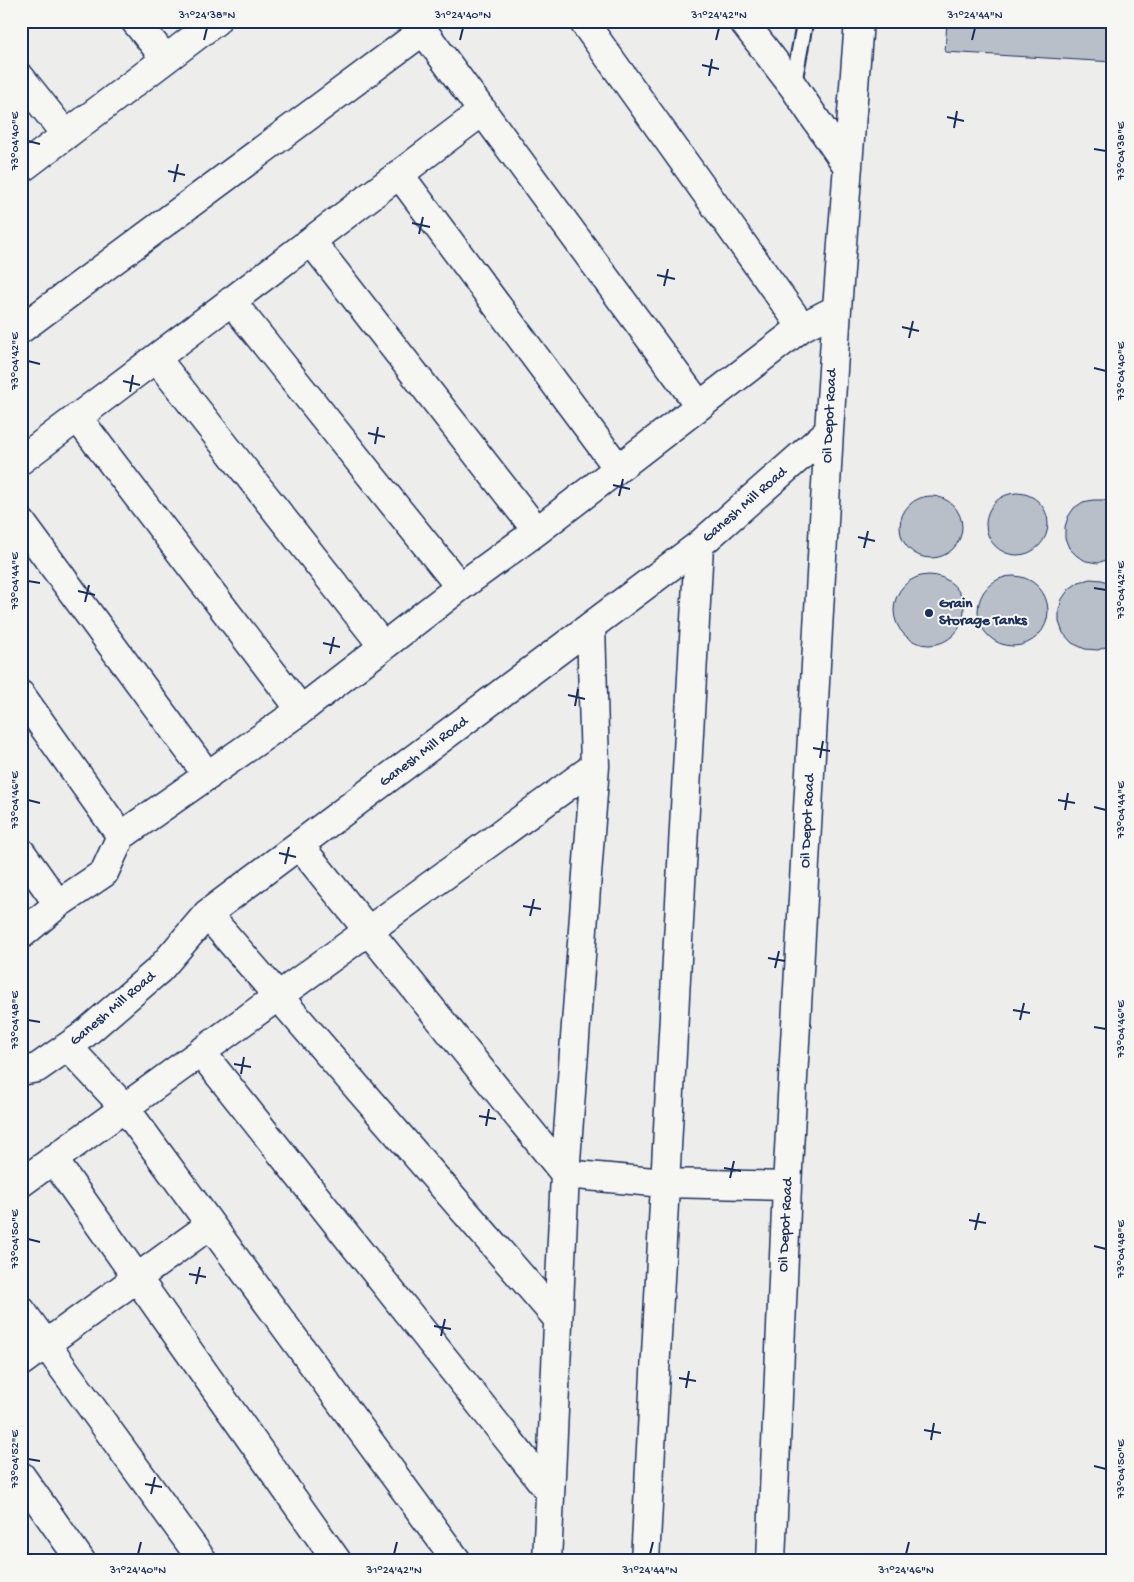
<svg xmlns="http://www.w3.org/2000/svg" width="1134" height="1582" font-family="'Gochi Hand',sans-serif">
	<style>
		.building { fill: #b9bfc8; stroke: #1b2f5e }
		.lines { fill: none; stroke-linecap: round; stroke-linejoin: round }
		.lane-casing { stroke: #1b2f5e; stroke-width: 19 }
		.street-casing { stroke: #1b2f5e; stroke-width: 31 }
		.lane { stroke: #f6f6f2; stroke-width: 15 }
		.street { stroke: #f6f6f2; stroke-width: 28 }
		.ticks { fill: none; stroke: #1b2f5e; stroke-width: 2 }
		.poi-dot { fill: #1b2f5e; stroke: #f6f6f2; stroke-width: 2 }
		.labels { text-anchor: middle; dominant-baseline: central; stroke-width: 4; stroke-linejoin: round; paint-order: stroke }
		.street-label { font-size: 15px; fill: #1b2f5e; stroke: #f6f6f2 }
		.poi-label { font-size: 15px; font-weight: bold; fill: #1b2f5e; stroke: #f6f6f2; text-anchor: start }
		.neatline { fill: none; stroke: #1b2f5e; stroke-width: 2 }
		.ticks-label { font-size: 12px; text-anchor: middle; fill: #1b2f5e }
	</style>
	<rect width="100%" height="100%" fill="#edeeec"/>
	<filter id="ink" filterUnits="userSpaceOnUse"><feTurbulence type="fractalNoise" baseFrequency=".02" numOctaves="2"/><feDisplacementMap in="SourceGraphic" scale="10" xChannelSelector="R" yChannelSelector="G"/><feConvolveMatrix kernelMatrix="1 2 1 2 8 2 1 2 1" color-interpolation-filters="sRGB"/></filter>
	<g filter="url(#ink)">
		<!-- building -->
		<path class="building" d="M947 21H1113V62L945 52Z
			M986 524a31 31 0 1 1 62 0a31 31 0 1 1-62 0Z
			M900 527a31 31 0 1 1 62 0a31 31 0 1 1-62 0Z
			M1093 500H1104L1113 504V557L1098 563 1086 561 1077 556 1069 548 1065 538V527L1068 517 1074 508 1083 502Z
			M894 610a35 35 0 1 1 70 0a35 35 0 1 1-70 0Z
			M978 611a35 35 0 1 1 70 0a35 35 0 1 1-70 0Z
			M1090 579 1102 580 1113 585V644L1098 650 1085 649 1072 643 1063 633 1059 622V610L1062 599 1069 589 1079 582Z"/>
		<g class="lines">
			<defs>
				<path id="lane" d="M793 86 805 21"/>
				<path id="street" d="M135 21 166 59
					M416 21 699 405
					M583 21 802 327
					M743 21 793 86 848 167
					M21 78 66 135
					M21 169 216 21
					M399 174 618 468
					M311 241 537 531
					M231 301 460 587
					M21 329 423 31
					M156 358 383 646
					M77 417 301 710
					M21 460 483 111
					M21 522 208 776
					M21 695 121 836
					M299 845 565 1174 665 1183 787 1186
					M21 852 58 904
					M207 914 558 1319
					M21 935 58 904 104 873 121 836 301 710 460 587 537 531 802 327 837 309
					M68 1047 125 1108 457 1561
					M201 1052 550 1492
					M21 1071 37 1068 80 1038 160 969 207 914 699 545 829 431
					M53 1159 337 1561
					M21 1183 595 766
					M21 1310 203 1561
					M21 1362 210 1225
					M21 1476 81 1561
					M547 1561 565 1174 595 766 591 626
					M645 1561 699 545
					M771 1561 787 1186 829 431 837 309 859 21"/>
			</defs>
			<!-- lane casing -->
			<use href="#lane" class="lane-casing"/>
			<!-- street casing -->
			<use href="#street" class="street-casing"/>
			<!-- lane -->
			<use href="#lane" class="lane"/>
			<!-- street -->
			<use href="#street" class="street"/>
		</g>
	</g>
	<!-- ticks -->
	<path class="ticks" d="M204 40 207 28M460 40 463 28M716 40 719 28M972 40 975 28M702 65 719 69M709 76 712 59M947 117 964 121M954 128 957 111M28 141 40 144M1094 149 1106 151M168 171 185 175M174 182 178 164M412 223 430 227M419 234 423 217M657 275 675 279M664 286 668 269M902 327 919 331M909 338 913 321M28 361 40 364M1094 368 1106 371M123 381 140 385M130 392 133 375M368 433 385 437M375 444 378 427M613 485 630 489M619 496 623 479M858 537 875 541M864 548 868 531M28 581 40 583M1094 588 1106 590M78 591 95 595M85 602 89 585M323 643 340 647M330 654 334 637M568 695 585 699M575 706 578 689M813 748 830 751M820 758 823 741M28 800 40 803M1058 800 1075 803M1094 807 1106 810M1065 810 1068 793M279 853 296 857M285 864 289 847M523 906 541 909M530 916 534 899M768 958 785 961M775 968 779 951M1013 1010 1030 1013M28 1020 40 1022M1020 1020 1024 1003M1094 1027 1106 1029M234 1064 251 1067M241 1074 244 1057M479 1116 496 1119M486 1126 489 1109M724 1168 741 1171M730 1178 734 1161M969 1220 986 1223M975 1230 979 1213M28 1239 40 1242M1094 1246 1106 1249M189 1274 206 1277M196 1284 200 1267M434 1326 451 1329M441 1336 445 1319M679 1378 696 1381M686 1388 689 1371M924 1430 941 1433M931 1440 934 1423M28 1459 40 1461M1094 1466 1106 1469M145 1484 162 1487M151 1494 155 1477M138 1554 141 1542M394 1554 397 1542M650 1554 653 1542M906 1554 909 1542"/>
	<!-- markers -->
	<circle class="poi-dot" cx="929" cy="613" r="5"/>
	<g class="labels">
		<!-- street labels -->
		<g class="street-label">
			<text transform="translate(830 416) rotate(-87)">Oil Depot Road</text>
			<text transform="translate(745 505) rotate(-41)">Ganesh Mill Road</text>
			<text transform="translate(424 752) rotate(-37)">Ganesh Mill Road</text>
			<text transform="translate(808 821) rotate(-87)">Oil Depot Road</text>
			<text transform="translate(113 1009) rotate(-40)">Ganesh Mill Road</text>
			<text transform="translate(786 1225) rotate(-87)">Oil Depot Road</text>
		</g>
		<!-- poi labels -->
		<g class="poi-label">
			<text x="939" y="604">Grain<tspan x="939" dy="17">Storage Tanks</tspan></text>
		</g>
	</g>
	<!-- margin -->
	<rect width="1134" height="1582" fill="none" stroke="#f6f6f2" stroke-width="55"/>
	<rect x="28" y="28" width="1078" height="1526" class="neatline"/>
	<g class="ticks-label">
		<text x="207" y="18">31°24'38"N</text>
		<text x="463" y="18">31°24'40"N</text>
		<text x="719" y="18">31°24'42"N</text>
		<text x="975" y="18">31°24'44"N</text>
		<text transform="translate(14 141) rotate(-90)" y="4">73°04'40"E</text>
		<text transform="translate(1120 151) rotate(-90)" y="4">73°04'38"E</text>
		<text transform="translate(14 361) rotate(-90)" y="4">73°04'42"E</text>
		<text transform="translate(1120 371) rotate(-90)" y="4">73°04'40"E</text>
		<text transform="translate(14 581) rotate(-90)" y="4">73°04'44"E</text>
		<text transform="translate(1120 590) rotate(-90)" y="4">73°04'42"E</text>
		<text transform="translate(14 800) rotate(-90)" y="4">73°04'46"E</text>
		<text transform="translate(1120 810) rotate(-90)" y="4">73°04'44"E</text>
		<text transform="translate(14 1020) rotate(-90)" y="4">73°04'48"E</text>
		<text transform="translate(1120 1029) rotate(-90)" y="4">73°04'46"E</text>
		<text transform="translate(14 1239) rotate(-90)" y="4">73°04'50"E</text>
		<text transform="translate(1120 1249) rotate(-90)" y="4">73°04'48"E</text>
		<text transform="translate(14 1459) rotate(-90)" y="4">73°04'52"E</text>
		<text transform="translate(1120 1469) rotate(-90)" y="4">73°04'50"E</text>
		<text x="138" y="1573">31°24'40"N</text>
		<text x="394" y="1573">31°24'42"N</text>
		<text x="650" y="1573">31°24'44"N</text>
		<text x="906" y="1573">31°24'46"N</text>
	</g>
</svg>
